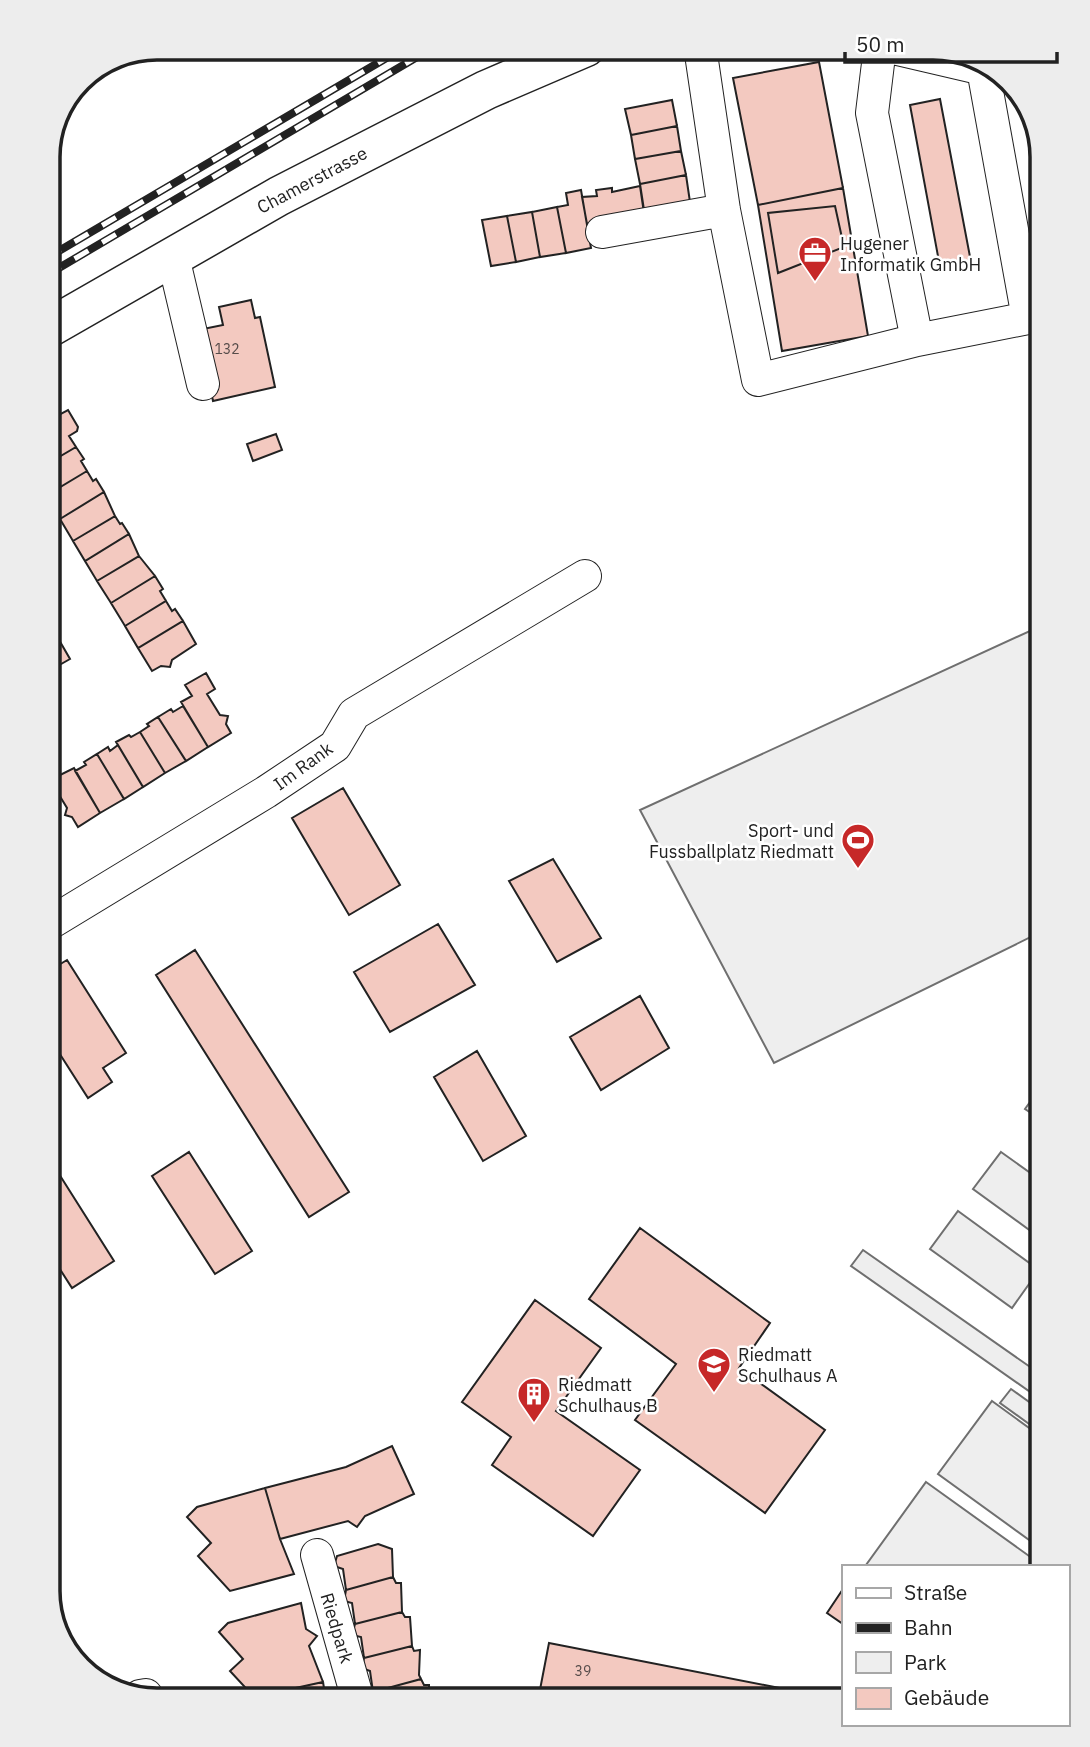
<svg xmlns="http://www.w3.org/2000/svg" width="1090" height="1747" font-family="'IBM Plex Sans',sans-serif">
	<style>
		.green { fill: #eee; stroke: #6f6f6f; stroke-width: 2 }
		.building { fill: #f3c9c0; stroke: #222; stroke-width: 2 }
		.lines { fill: none; stroke-linecap: round; stroke-linejoin: round }
		.minor-casing { stroke: #222; stroke-width: 34 }
		.major-casing { stroke: #222; stroke-width: 41 }
		.minor { stroke: #fff; stroke-width: 32 }
		.major { stroke: #fff; stroke-width: 38 }
		.rail-casing { stroke: #222; stroke-width: 8 }
		.rail { stroke: #fff; stroke-width: 5; stroke-dasharray: 16; stroke-linecap: butt }
		.labels { text-anchor: middle; dominant-baseline: central; stroke-width: 5; stroke-linejoin: round; paint-order: stroke }
		.number-label { font-size: 14px; fill: #564c4a }
		.street-label { font-size: 18px; fill: #222; stroke: #fff }
		.poi-label { font-size: 18px; fill: #222; stroke: #fff; text-anchor: start }
		.rim { fill: none; stroke: #222; stroke-width: 3.5 }
	</style>
	<rect width="100%" height="100%" fill="#fff"/>
	<!-- green -->
	<path class="green" d="M1032 630 1043 653V931L774 1063 640 810Z
		M1043 1084V1121L1025 1109Z
		M1001 1152 1043 1182V1240L973 1189Z
		M958 1211 1039 1270 1012 1308 930 1249Z
		M863 1250 1043 1376V1401L851 1266Z
		M1011 1389 1043 1412V1434L1000 1403Z
		M992 1401 1043 1438V1550L938 1474Z
		M926 1482 1043 1566V1567H869L866 1565Z"/>
	<!-- building -->
	<path class="building" d="M819 62 843 188 758 205 733 78Z
		M940 99 971 262 940 267 910 105Z
		M1023 99 1031 108 1039 139 1031 140Z
		M672 100 677 126 631 135 625 109Z
		M677 126 681 151 635 159 631 135Z
		M1039 139 1043 157V204L1031 140Z
		M681 151 686 175 640 184 635 159Z
		M686 175 690 202 644 210 640 184Z
		M640 186 644 213 587 224 582 197 597 196 596 190 612 188V192Z
		M843 188 868 336 782 351 758 205Z
		M581 190 591 248 566 253 557 207 568 205 566 193Z
		M835 206 844 247 778 273 768 213Z
		M557 207 566 253 540 257 532 212Z
		M532 212 540 257 516 262 507 216Z
		M507 216 516 262 491 266 482 220Z
		M251 300 255 318 260 317 275 387 213 401 198 330 223 325 219 307Z
		M68 410 78 427 77 431 69 436 76 447 47 464V433L57 427 51 419Z
		M276 434 282 450 253 461 247 444Z
		M76 447 84 459 81 461 87 471 47 495V464Z
		M87 471 93 481 96 479 104 492 60 519 47 499V495Z
		M104 492 115 516 73 541 60 519Z
		M115 516 120 524 122 523 129 534 85 561 73 541Z
		M129 534 139 556 97 581 85 561Z
		M139 556 155 576 111 603 97 581Z
		M155 576 163 589 160 591 166 601 125 626 111 603Z
		M166 601 172 611 175 609 183 621 138 648 125 626Z
		M183 621 196 644 172 660 170 667 161 666 152 671 138 648Z
		M51 626 70 659 47 672V628Z
		M206 673 215 689 207 694 220 715 228 716 226 724 231 733 208 747 181 702 192 696 185 685Z
		M183 706 208 747 186 761 158 717 171 709 173 712Z
		M158 717 186 761 165 773 140 732 149 726 147 724Z
		M140 732 165 773 143 787 116 742 129 735 131 737Z
		M118 745 143 787 124 799 97 754 108 747 110 751Z
		M97 754 124 799 100 813 75 771 86 765 84 762Z
		M74 768 100 813 78 827 72 817 65 815 67 808 50 780Z
		M343 788 400 885 349 915 292 818Z
		M553 859 601 938 557 962 509 881Z
		M438 924 475 985 390 1032 354 972Z
		M195 950 349 1192 309 1217 156 975Z
		M67 960 126 1053 103 1068 112 1082 88 1098 47 1034V972Z
		M640 996 669 1048 601 1090 570 1037Z
		M477 1051 526 1136 483 1161 434 1077Z
		M189 1152 252 1251 215 1274 152 1176Z
		M47 1155 114 1261 72 1288 47 1249Z
		M640 1228 770 1323 739 1368 825 1430 765 1513 635 1420 676 1364 589 1299Z
		M535 1300 601 1348 556 1411 640 1470 593 1536 492 1465 511 1437 462 1402Z
		M392 1446 414 1494 365 1516 357 1527 348 1521 280 1539 265 1488 346 1467Z
		M265 1488 280 1539 294 1574 230 1591 198 1556 211 1543 187 1517 197 1507Z
		M378 1544 392 1549 393 1577 346 1590 343 1569 334 1566 337 1556Z
		M393 1577 396 1583H401L402 1612 355 1624 352 1603 344 1601 346 1590Z
		M843 1589V1624L827 1613Z
		M301 1603 306 1629 317 1636 309 1646 323 1682 254 1697 230 1671 243 1659 219 1632 228 1623Z
		M402 1612 405 1617H410L412 1646 364 1658 361 1637 352 1635 355 1624Z
		M549 1643 790 1690 788 1700H538Z
		M412 1646 414 1651 420 1650 419 1675 421 1679 373 1692 370 1671 362 1668 364 1658Z
		M421 1679 424 1685H429V1700H371L373 1692Z
		M323 1682 326 1700H251L254 1697Z"/>
	<g class="lines">
		<defs>
			<path id="minor" d="M700 47 724 210 758 380 917 340 872 113 880 47
				M893 48 983 69 1028 318
				M602 232 724 210
				M173 257 203 384
				M917 340 1043 315
				M47 925 266 792 335 746 354 714 585 576
				M317 1555 358 1700
				M140 1696 146 1695"/>
			<path id="major" d="M47 329 279 196 486 90 586 47"/>
		</defs>
		<!-- minor casing -->
		<use href="#minor" class="minor-casing"/>
		<!-- major casing -->
		<use href="#major" class="major-casing"/>
		<!-- minor -->
		<use href="#minor" class="minor"/>
		<!-- major -->
		<use href="#major" class="major"/>
		<defs>
			<path id="rail" d="M47 258 405 47
				M47 275 434 47"/>
		</defs>
		<!-- rail casing -->
		<use href="#rail" class="rail-casing"/>
		<!-- rail -->
		<use href="#rail" class="rail"/>
	</g>
	<!-- icons -->
	<defs>
		<symbol id="office-pin" viewBox="-11 -11 22 30"><path d="M0 17L-7.5 6A9.5 9.5 0 1 1 7.5 6Z" fill="#c62828" stroke="#fff"/><path d="M-6-3h4V-5.5h4V-3h4V5H-6ZM-1-4.5V-3h2v-1.5ZM-6 0V1H6V0Z" fill="#fff"/></symbol>
		<symbol id="stadium-pin" viewBox="-11 -11 22 30"><path d="M0 17L-7.5 6A9.5 9.5 0 1 1 7.5 6Z" fill="#c62828" stroke="#fff"/><path d="M0-5a6.5 5 0 1 0 0 10a6.5 5 0 1 0 0-10ZM-3.5-1.8h7v3.6h-7Z" fill="#fff"/></symbol>
		<symbol id="school-pin" viewBox="-11 -11 22 30"><path d="M0 17L-7.5 6A9.5 9.5 0 1 1 7.5 6Z" fill="#c62828" stroke="#fff"/><path d="M0-5L7-2L0 1L-7-2ZM-4 1L0 2.5L4 1V4Q0 6-4 4Z" fill="#fff"/></symbol>
		<symbol id="building-pin" viewBox="-11 -11 22 30"><path d="M0 17L-7.5 6A9.5 9.5 0 1 1 7.5 6Z" fill="#c62828" stroke="#fff"/><path d="M-4-6H4V6H1V3H-1V6H-4ZM-2.5-4.3h1.7v1.8h-1.7ZM.8-4.3h1.7v1.8H.8ZM-2.5-1h1.7V.8h-1.7ZM.8-1h1.7V.8H.8Z" fill="#fff"/></symbol>
	</defs>
	<g fill-rule="evenodd">
		<use href="#office-pin" x="796" y="234" width="38" height="52"/>
		<use href="#stadium-pin" x="839" y="821" width="38" height="52"/>
		<use href="#school-pin" x="695" y="1345" width="38" height="52"/>
		<use href="#building-pin" x="515" y="1375" width="38" height="52"/>
	</g>
	<g class="labels">
		<!-- number labels -->
		<g class="number-label">
			<text x="227" y="349">132</text>
			<text x="583" y="1671">39</text>
		</g>
		<!-- street labels -->
		<g class="street-label">
			<text transform="translate(312 180) rotate(-28)">Chamerstrasse</text>
			<text transform="translate(303 766) rotate(-36)">Im Rank</text>
			<text transform="translate(337 1628) rotate(73)">Riedpark</text>
		</g>
		<!-- poi labels -->
		<g class="poi-label">
			<text x="840" y="243">Hugener<tspan x="840" dy="21">Informatik GmbH</tspan></text>
			<text x="834" y="830" text-anchor="end">Sport- und<tspan x="834" dy="21">Fussballplatz Riedmatt</tspan></text>
			<text x="738" y="1354">Riedmatt<tspan x="738" dy="21">Schulhaus A</tspan></text>
			<text x="558" y="1384">Riedmatt<tspan x="558" dy="21">Schulhaus B</tspan></text>
		</g>
	</g>
	<!-- crop -->
	<path d="M0 0H1090V1747H0ZM157 60H933A97 97 0 0 1 1030 157V1591A97 97 0 0 1 933 1688H157A97 97 0 0 1 60 1591V157A97 97 0 0 1 157 60Z" fill="#ededed" fill-rule="evenodd"/>
	<path class="rim" d="M157 60H933A97 97 0 0 1 1030 157V1591A97 97 0 0 1 933 1688H157A97 97 0 0 1 60 1591V157A97 97 0 0 1 157 60Z"/>
	<!-- legend -->
	<rect x="842" y="1565" width="228" height="161" fill="#ffffff" stroke="#a7a7a7" stroke-width="2"/>
	<rect x="856" y="1588" width="35" height="10" fill="#ffffff" stroke="#a7a7a7" stroke-width="2"/>
	<text x="904" y="1600" font-size="21" fill="#222222">Straße</text>
	<rect x="856" y="1623" width="35" height="10" fill="#222222" stroke="#a7a7a7" stroke-width="2"/>
	<text x="904" y="1635" font-size="21" fill="#222222">Bahn</text>
	<rect x="856" y="1652" width="35" height="21" fill="#eeeeee" stroke="#a7a7a7" stroke-width="2"/>
	<text x="904" y="1670" font-size="21" fill="#222222">Park</text>
	<rect x="856" y="1688" width="35" height="21" fill="#f3c9c0" stroke="#a7a7a7" stroke-width="2"/>
	<text x="904" y="1705" font-size="21" fill="#222222">Gebäude</text>
	<!-- scale -->
	<path d="M845 52v10h212v-10" fill="none" stroke="#222222" stroke-width="3.5"/>
	<text x="856" y="52" font-size="21" fill="#222222" stroke="#ffffff" stroke-width="5" paint-order="stroke">50 m</text>
</svg>
